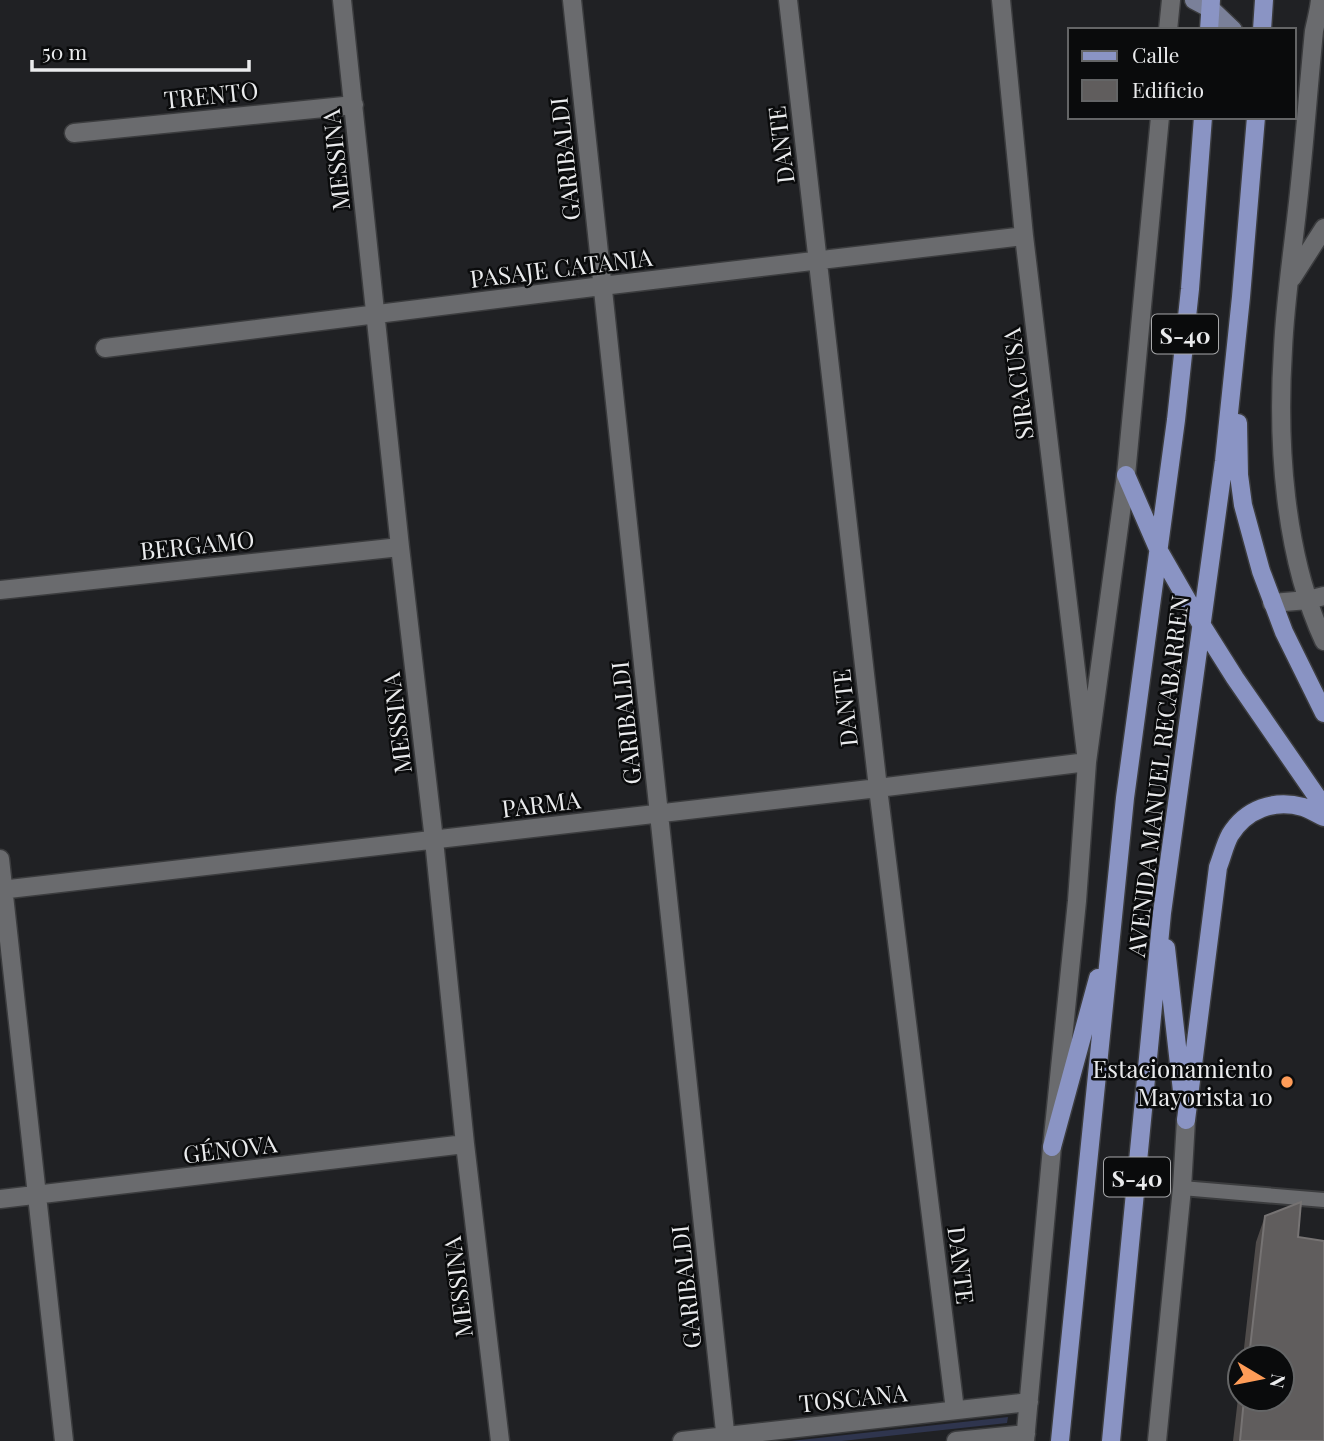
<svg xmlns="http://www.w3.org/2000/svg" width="1324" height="1441" font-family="'Playfair Display',serif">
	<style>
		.green { fill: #2f354e }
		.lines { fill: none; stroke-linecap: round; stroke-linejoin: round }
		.lane-casing { stroke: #3b3c3e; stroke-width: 18 }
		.street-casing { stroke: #3b3c3e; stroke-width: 21 }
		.secondary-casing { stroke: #3b3c3e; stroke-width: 21 }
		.primary-casing { stroke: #3b3c3e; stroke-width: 21 }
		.lane { stroke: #6a6b6e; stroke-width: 14 }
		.street { stroke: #6a6b6e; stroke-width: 18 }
		.secondary { stroke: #7a8099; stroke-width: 18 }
		.primary { stroke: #8a94c4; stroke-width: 18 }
		.wall { fill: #504c4b }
		.building { fill: #605d5d; stroke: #767373; stroke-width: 2 }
		.poi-dot { fill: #fe9c58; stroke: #0a0b0c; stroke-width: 2.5 }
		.labels { text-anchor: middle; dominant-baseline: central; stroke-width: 5; stroke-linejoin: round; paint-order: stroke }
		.shield { fill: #0a0b0c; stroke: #a7a8aa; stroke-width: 2 }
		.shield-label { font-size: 23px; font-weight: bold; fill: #eaebed }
		.street-label { font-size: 24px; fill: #eaebed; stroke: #0a0b0c }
		.poi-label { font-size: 24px; fill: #eaebed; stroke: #0a0b0c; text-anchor: end }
	</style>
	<rect width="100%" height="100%" fill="#202124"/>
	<!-- green -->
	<path class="green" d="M1008 1417 1007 1423 842 1441H791Z"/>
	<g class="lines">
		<defs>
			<path id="lane" d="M1182 1188 1324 1200"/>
			<path id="street" d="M342 0 400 547 434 840 465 1144 500 1441
				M572 0 726 1441
				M788 0 878 788 955 1410
				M1320 0C1319 11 1316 21 1314 31 1308 91 1304 151 1297 211 1292 257 1285 303 1283 349 1277 443 1284 555 1324 641
				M1168 30 1171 0
				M74 133 354 105
				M1292 278 1324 228
				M105 348 602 286 1024 236
				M0 590 400 547
				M1272 603 1308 600 1324 596
				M0 859 64 1441
				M0 890 878 788 1087 762 1024 236 1001 0
				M0 1199 465 1144
				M682 1441 1029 1402
				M956 1441 1026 1434
				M1025 1441 1052 1147 1077 901 1087 762 1126 475 1160 117
				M1157 1441 1182 1188 1186 1120"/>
			<path id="secondary" d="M1194 0 1211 9 1233 30"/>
			<path id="primary" d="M1209 30 1211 0
				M1262 30 1264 0
				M1238 423 1239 475 1243 505 1261 571 1284 632 1324 713
				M1126 475 1159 551 1201 624 1235 678 1324 807
				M1166 948 1182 1091
				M1186 1120 1218 867C1222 857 1225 844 1230 835 1246 809 1274 799 1303 807 1310 809 1317 814 1324 817
				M1052 1147 1098 978
				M1060 1441 1125 798 1176 420 1190 289 1203 117
				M1111 1441 1162 913 1224 461 1241 297 1256 117"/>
		</defs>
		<!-- lane casing -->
		<use href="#lane" class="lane-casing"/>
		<!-- street casing -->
		<use href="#street" class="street-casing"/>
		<!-- secondary casing -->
		<use href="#secondary" class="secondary-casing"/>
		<!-- primary casing -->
		<use href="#primary" class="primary-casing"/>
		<!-- lane -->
		<use href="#lane" class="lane"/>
		<!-- street -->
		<use href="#street" class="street"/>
		<!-- secondary -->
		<use href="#secondary" class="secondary"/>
		<!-- primary -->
		<use href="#primary" class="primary"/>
	</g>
	<!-- wall -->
	<path class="wall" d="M1265 1216 1298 1237 1324 1441H1233L1240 1381V1399H1282V1357H1243L1256 1242Z"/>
	<!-- building -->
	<path class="building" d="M1301 1202 1298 1237 1324 1241V1441H1240L1244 1399H1282V1357H1249L1265 1216Z"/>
	<!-- markers -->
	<circle class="poi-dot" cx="1287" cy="1082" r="7"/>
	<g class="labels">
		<!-- shield labels -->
		<g class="shield">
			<rect x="1152" y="314.5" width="66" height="39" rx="5"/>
			<rect x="1104" y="1157.5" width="66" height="39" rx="5"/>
		</g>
		<g class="shield-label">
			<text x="1185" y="334">S-40</text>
			<text x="1137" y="1177">S-40</text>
		</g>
		<!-- street labels -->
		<g class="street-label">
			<text transform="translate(211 94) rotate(-6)">TRENTO</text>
			<text transform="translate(780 145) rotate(-97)">DANTE</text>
			<text transform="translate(564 159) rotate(-96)">GARIBALDI</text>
			<text transform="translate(335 160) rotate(-96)">MESSINA</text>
			<text transform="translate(561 267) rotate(-7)">PASAJE CATANIA</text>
			<text transform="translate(1017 384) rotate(-97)">SIRACUSA</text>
			<text transform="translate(197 544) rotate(-6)">BERGAMO</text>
			<text transform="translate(844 708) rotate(-96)">DANTE</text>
			<text transform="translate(396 723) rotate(-97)">MESSINA</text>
			<text transform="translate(625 723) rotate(-96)">GARIBALDI</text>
			<text transform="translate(1157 776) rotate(-83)">AVENIDA MANUEL RECABARREN</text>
			<text transform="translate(541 803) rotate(-7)">PARMA</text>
			<text transform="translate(230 1148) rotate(-7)">GÉNOVA</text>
			<text transform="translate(962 1265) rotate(83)">DANTE</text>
			<text transform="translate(457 1287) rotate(-97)">MESSINA</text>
			<text transform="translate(685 1287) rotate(-96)">GARIBALDI</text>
			<text transform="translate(853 1397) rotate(-6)">TOSCANA</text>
		</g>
		<!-- poi labels -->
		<g class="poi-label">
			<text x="1273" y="1068">Estacionamiento<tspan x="1273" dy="28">Mayorista 10</tspan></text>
		</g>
	</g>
	<!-- legend -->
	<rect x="1068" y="28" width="228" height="91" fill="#0a0b0c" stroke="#646566" stroke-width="2"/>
	<rect x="1082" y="51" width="35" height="10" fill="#8a94c4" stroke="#646566" stroke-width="2"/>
	<text x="1132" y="63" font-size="21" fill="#eaebed">Calle</text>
	<rect x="1082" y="80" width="35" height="21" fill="#605d5d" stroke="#646566" stroke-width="2"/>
	<text x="1132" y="98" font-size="21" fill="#eaebed">Edificio</text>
	<!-- north arrow -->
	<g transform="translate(1261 1378) rotate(100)"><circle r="33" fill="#0a0b0c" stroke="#646566" stroke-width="2"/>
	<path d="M0-5L12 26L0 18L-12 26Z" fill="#fe9c58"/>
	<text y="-10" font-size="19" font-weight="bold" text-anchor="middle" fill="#eaebed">N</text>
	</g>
	<!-- scale -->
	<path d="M32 60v10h217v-10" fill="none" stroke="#eaebed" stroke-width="3.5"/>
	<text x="42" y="60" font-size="21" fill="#eaebed" stroke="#0a0b0c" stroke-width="5" paint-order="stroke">50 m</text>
</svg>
